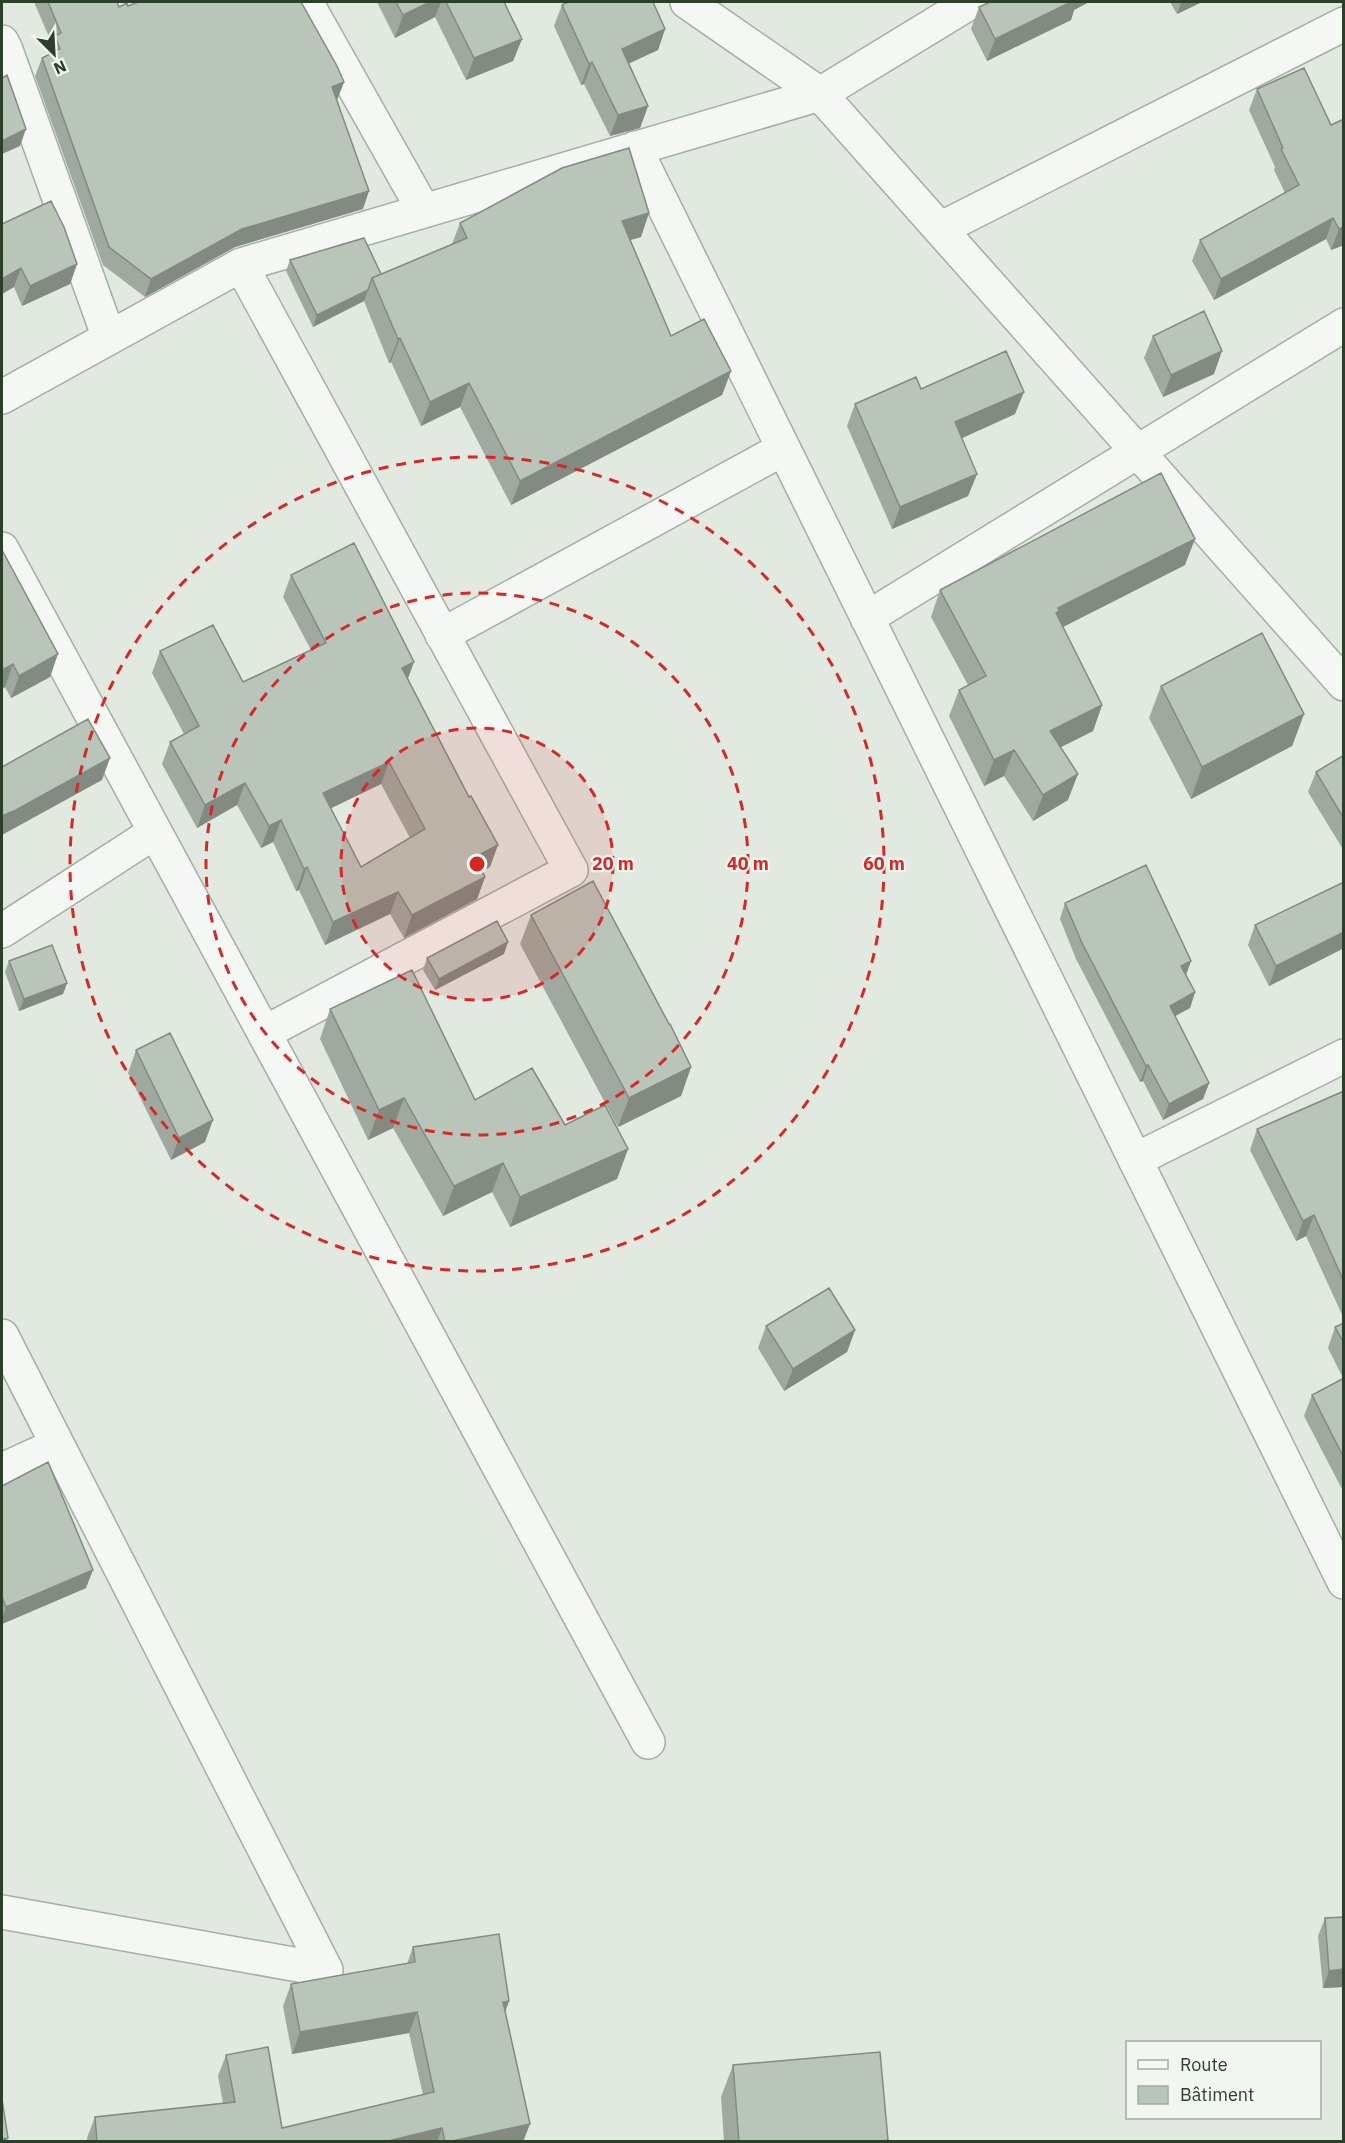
<svg xmlns="http://www.w3.org/2000/svg" width="1345" height="2143" font-family="'IBM Plex Sans',sans-serif">
	<style>
		.lines { fill: none; stroke-linecap: round; stroke-linejoin: round }
		.minor-casing { stroke: #a4afa3; stroke-width: 36 }
		.minor { stroke: #f4f7f4; stroke-width: 33 }
		.wall { fill: #a0a99f; fill-rule: evenodd }
		.shaded-wall { fill: #828a82 }
		.building { fill: #bac5b9; stroke: #828a82; stroke-width: 1.5; fill-rule: evenodd }
		.ring { fill: none; stroke: #d62828; stroke-width: 3; stroke-dasharray: 10 8 }
		.centre { fill: #d62828; stroke: #f1f6f1; stroke-width: 3 }
		.ring-label { font-size: 18px; text-anchor: middle; font-weight: bold; fill: #d62828; stroke: #f1f6f1; stroke-width: 4.5; stroke-linejoin: round; paint-order: stroke }
	</style>
	<rect width="100%" height="100%" fill="#e2e9e1"/>
	<g class="lines">
		<defs>
			<path id="minor" d="M306 2 424 211
				M687 2 820 94 1344 684
				M2 42 6 50 109 338
				M635 148 1344 1582
				M940 229 1344 24
				M241 265 571 870 264 1033
				M2 397 241 265 820 94 971 2
				M2 549 648 1742
				M867 618 1344 325
				M442 635 783 449
				M2 931 155 832
				M1135 1160 1344 1056
				M2 1336 326 1970
				M2 1470 57 1445
				M2 1912 326 1970"/>
		</defs>
		<!-- minor casing -->
		<use href="#minor" class="minor-casing"/>
		<!-- minor -->
		<use href="#minor" class="minor"/>
	</g>
	<!-- wall -->
	<path class="wall" d="M34 2H117L119 7 128 6 344 82 337 100 363 209 235 247 145 297 103 265 35 76 42 58 48 55 52 44Z
		M377 2H504L522 39 513 61 466 80 435 17 395 38Z
		M990 2H1089L1074 10 1071 20 987 61 971 29 979 7Z
		M1170 2H1202L1177 14Z
		M562 5 665 29 658 50 629 63 648 106 640 128 610 136 584 84 581 85 554 26Z
		M1257 89 1331 125 1344 119V245L1331 250 1326 239 1214 300 1192 261 1200 240 1285 193 1274 170 1275 167 1249 110Z
		M460 223 641 237 630 240 671 336 731 371 722 395 511 505 460 407 421 426 391 362 389 363 364 301 313 327 286 271 290 260 381 274 452 244Z
		M2 224 77 264 70 284 22 306 14 287 2 294Z
		M1153 336 1214 374 1163 397 1144 358Z
		M921 389 1015 414 961 438 977 474 968 496 892 529 847 426 855 404Z
		M2 550 50 677 11 698 5 687 2 689Z
		M1185 565 1063 627 1102 705 1093 731 1061 747 1068 800 1033 821 1004 776 984 786 949 716 959 690 968 685 931 617 940 590Z
		M291 575 408 680 490 867 482 871 485 877 477 899 404 938 390 914 325 945 299 890 296 891 273 842 261 848 237 805 197 828 162 764 170 742 184 734 152 673 160 651 243 682 311 650 283 597ZM381 784 410 838 361 867 331 808Z
		M1161 686 1304 714 1292 746 1191 799 1149 718Z
		M1344 755V851L1308 792 1316 772Z
		M1344 882V948L1269 986 1248 945 1255 925Z
		M1065 903 1191 961 1186 975 1195 992 1190 1008 1175 1016 1209 1083 1203 1099 1163 1120 1143 1081 1140 1082 1076 959 1060 919Z
		M531 915 691 1067 681 1096 618 1127 520 944Z
		M504 954 435 990 423 970 427 958Z
		M9 961 67 983 63 994 19 1011 5 972Z
		M330 1009 475 1100 565 1125 628 1149 617 1179 510 1227 492 1192 443 1216 393 1128 368 1140 320 1039Z
		M136 1050 205 1142 171 1160 128 1073Z
		M1344 1091V1319L1306 1236 1296 1241 1250 1150 1257 1129Z
		M1344 1323V1493L1304 1416 1312 1395 1343 1378 1328 1348 1335 1327Z
		M766 1326 855 1330 847 1352 784 1391 758 1348Z
		M2 1486 86 1588 2 1624Z
		M1344 1917V1987L1323 1988 1318 1936 1325 1918Z
		M413 1947 509 2001 505 2012 523 2142H87V2138L95 2117 223 2103 218 2076 226 2055 282 2128 423 2095 409 2033 292 2054 283 2006 291 1984 407 1964Z
		M733 2065 887 2142H724L721 2097Z"/>
	<!-- shaded-wall -->
	<path class="shaded-wall" d="M430 2H441L435 17 395 38 403 15Z
		M1071 2H1089L1074 10 1071 20 987 61 995 39Z
		M1184 2H1202L1177 14 1181 3Z
		M665 29 658 50 615 70 622 49Z
		M522 39 513 61 466 80 474 58Z
		M592 62 584 84 581 85 589 64Z
		M344 82 337 100 325 105 332 87Z
		M648 106 640 128 610 136 618 115Z
		M26 129 20 146 2 154V141Z
		M369 191 363 209 235 247 145 297 151 279 242 229Z
		M649 213 641 237 613 245 622 221Z
		M1333 218 1326 239 1214 300 1221 279Z
		M1344 227V245L1331 250 1339 229Z
		M77 264 70 284 22 306 30 286Z
		M21 268 14 287 2 294V279Z
		M368 290 364 301 313 327 317 315Z
		M400 338 391 362 389 363 398 339Z
		M1222 351 1214 374 1163 397 1171 375Z
		M731 371 722 395 511 505 520 481Z
		M469 383 460 407 421 426 430 402Z
		M1024 392 1015 414 947 445 955 422Z
		M977 474 968 496 892 529 900 507Z
		M1195 539 1185 565 1051 633 1050 638 1058 608Z
		M58 654 50 677 11 698 19 676Z
		M414 662 406 684 402 668Z
		M13 664 5 687 2 689V670Z
		M1102 705 1093 731 1041 757 1050 731Z
		M1304 714 1292 746 1191 799 1202 767Z
		M1014 750 1004 776 984 786 994 760Z
		M110 758 102 780 2 835V816Z
		M389 762 381 784 315 816 323 793Z
		M1078 774 1068 800 1033 821 1043 795Z
		M245 783 237 805 197 828 205 805Z
		M281 820 273 842 261 848 269 826Z
		M498 845 490 867 467 880 475 857Z
		M307 867 299 890 296 891 304 869Z
		M485 877 477 899 404 938 412 915Z
		M398 892 390 914 325 945 333 922Z
		M1344 932V948L1269 986 1276 966Z
		M508 942 504 954 435 990 439 979Z
		M1191 961 1185 977 1181 966Z
		M67 983 63 994 19 1011 24 999Z
		M1195 992 1190 1008 1164 1022 1170 1006Z
		M1148 1065 1143 1081 1140 1082 1146 1066Z
		M691 1067 681 1096 618 1127 629 1098Z
		M1209 1083 1203 1099 1163 1120 1169 1104Z
		M404 1098 393 1128 368 1140 379 1110Z
		M213 1120 205 1142 171 1160 179 1138Z
		M628 1149 617 1179 510 1227 520 1197Z
		M503 1163 492 1192 443 1216 454 1186Z
		M1314 1215 1306 1236 1296 1241 1303 1221Z
		M855 1330 847 1352 784 1391 793 1369Z
		M93 1570 86 1588 2 1624V1619L6 1607Z
		M1344 1969V1987L1323 1988 1329 1971Z
		M509 2001 501 2023 503 2002Z
		M417 2012 409 2033 292 2054 300 2032Z
		M530 2124 523 2142H448Z
		M442 2128 437 2142H384Z
		M8 2138 6 2142H2V2139Z"/>
	<!-- building -->
	<path class="building" d="M48 2H117L119 7 127 3 128 6 138 2H301L337 66 344 82 332 87 369 191 242 229 151 279 109 247 42 58 60 49 55 36 61 33Z
		M396 2H430L403 15Z
		M446 2H504L522 39 474 58Z
		M568 2H653L665 29 622 49 648 106 618 115 592 62 589 64 562 5Z
		M990 2H1071L995 39 979 7Z
		M1304 68 1331 125 1344 119V227L1339 229 1333 218 1221 279 1200 240 1299 185 1281 149 1283 148 1257 89Z
		M7 75 26 129 2 141V78Z
		M629 148 649 213 622 221 671 336 704 319 731 371 520 481 469 383 430 402 400 338 398 339 372 278 467 238 460 223 562 168Z
		M51 201 64 227 77 264 30 286 21 268 2 279V224Z
		M364 238 381 274 372 278 368 290 317 315 290 260Z
		M1204 311 1222 351 1171 375 1153 336Z
		M1006 351 1024 392 955 422 977 474 900 507 855 404 916 377 921 389Z
		M1161 473 1195 539 1058 608 1059 611 1056 613 1102 705 1050 731 1078 774 1043 795 1014 750 994 760 959 690 986 676 940 590Z
		M354 543 414 662 402 668 469 797 471 796 498 845 475 857 485 877 412 915 398 892 333 922 307 867 304 869 281 820 269 826 245 783 205 805 170 742 199 726 160 651 213 625 243 682 326 643 291 575ZM389 762 425 829 361 867 323 793Z
		M2 550 58 654 19 676 13 664 2 670Z
		M1262 633 1304 714 1202 767 1161 686Z
		M88 719 110 758 16 810 2 816V767Z
		M1344 755V819L1316 772Z
		M1146 865 1191 961 1181 966 1195 992 1170 1006 1209 1083 1169 1104 1148 1065 1146 1066 1082 943 1065 903Z
		M593 881 669 1024H670L691 1067 629 1098 531 915Z
		M1344 882V932L1276 966 1255 925Z
		M497 921 508 942 439 979 427 958Z
		M52 945 67 983 24 999 9 961Z
		M412 970 475 1100 532 1068 565 1125 605 1105 628 1149 520 1197 503 1163 454 1186 404 1098 379 1110 330 1009Z
		M170 1033 213 1120 179 1138 136 1050Z
		M1344 1091V1282L1314 1215 1303 1221 1257 1129Z
		M829 1288 855 1330 793 1369 766 1326Z
		M1344 1323V1343L1335 1327Z
		M1344 1378V1458L1312 1395Z
		M48 1462 93 1570 6 1607 2 1597V1486Z
		M1344 1917V1969L1329 1971 1325 1918Z
		M499 1934 509 2001 503 2002 530 2124 448 2142H445L442 2128 384 2142H97L95 2117 235 2102 226 2055 268 2047 282 2128 434 2092 417 2012 300 2032 291 1984 415 1962 413 1947Z
		M880 2052 888 2140 876 2142H739L733 2065Z
		M2 2099 8 2138 2 2139Z"/>
	<!-- distance rings -->
	<circle cx="477" cy="864" r="136" fill="#d62828" fill-opacity=".12"/>
	<g class="ring">
		<circle cx="477" cy="864" r="136"/>
		<circle cx="477" cy="864" r="271"/>
		<circle cx="477" cy="864" r="407"/>
	</g>
	<circle cx="477" cy="864" r="9" class="centre"/>
	<g class="ring-label">
		<text x="613" y="870">20 m</text>
		<text x="748" y="870">40 m</text>
		<text x="884" y="870">60 m</text>
	</g>
	<!-- border -->
	<rect width="1345" height="2143" fill="none" stroke="#2c3f2b" stroke-width="6"/>
	<!-- legend -->
	<rect x="1126" y="2041" width="195" height="78" fill="#f1f6f1" stroke="#a2ada2" stroke-width="1.5"/>
	<rect x="1138" y="2060" width="30" height="9" fill="#f4f7f4" stroke="#a2ada2" stroke-width="1.5"/>
	<text x="1180" y="2071" font-size="18" fill="#2c3f2b">Route</text>
	<rect x="1138" y="2086" width="30" height="18" fill="#bac5b9" stroke="#a2ada2" stroke-width="1.5"/>
	<text x="1180" y="2101" font-size="18" fill="#2c3f2b">Bâtiment</text>
	<!-- north arrow -->
	<g transform="translate(54 54) rotate(156)" stroke="#f1f6f1" stroke-width="4.5" paint-order="stroke">
	<path d="M0-4.5L10 22L0 15L-10 22Z" fill="#2c3f2b"/>
	<text y="-9" font-size="16" font-weight="bold" text-anchor="middle" fill="#2c3f2b">N</text>
	</g>
</svg>
